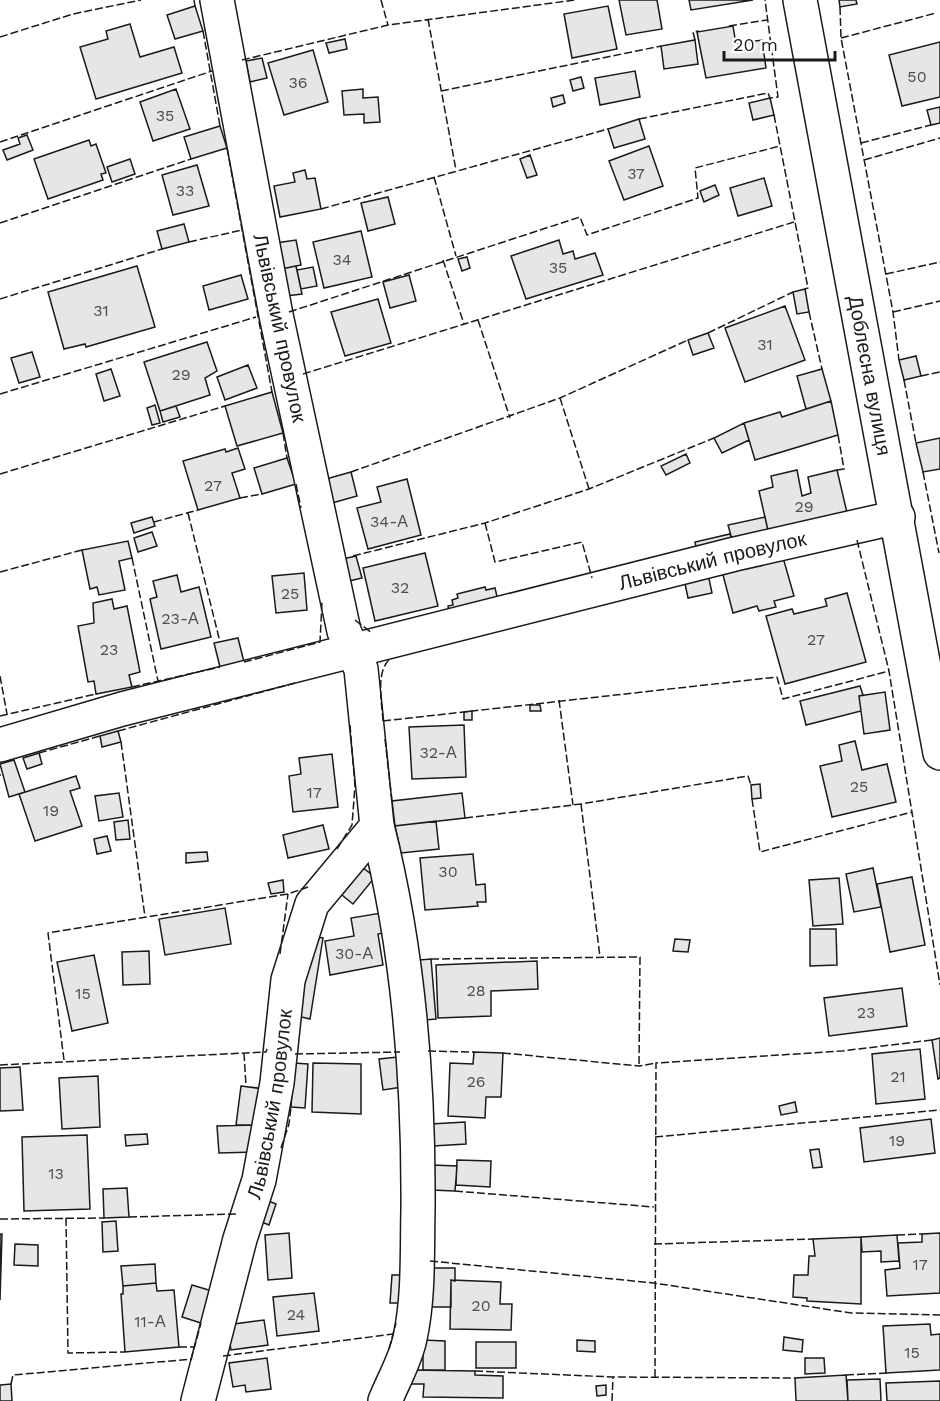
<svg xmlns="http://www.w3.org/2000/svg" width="940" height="1401" font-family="'Work Sans',sans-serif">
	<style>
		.building { fill: #e6e6e6; stroke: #1a1a1a; stroke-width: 1.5 }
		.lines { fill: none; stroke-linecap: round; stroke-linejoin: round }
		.minor-casing { stroke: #1a1a1a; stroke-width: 36 }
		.minor { stroke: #fff; stroke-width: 33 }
		.fence { stroke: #1a1a1a; stroke-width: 1.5; stroke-dasharray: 8 3; stroke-linecap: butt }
		.labels { text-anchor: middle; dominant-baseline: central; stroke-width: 4.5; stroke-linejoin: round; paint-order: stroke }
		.number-label { font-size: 16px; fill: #4d4d4d }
		.street-label { font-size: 20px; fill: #1a1a1a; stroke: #fff }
	</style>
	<rect width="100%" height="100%" fill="#fff"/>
	<!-- building -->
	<path class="building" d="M619 0H657L662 29 626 35Z
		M689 0H753L691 10Z
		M839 0H856L857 4 840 7Z
		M195 6 203 31 175 39 167 15Z
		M608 6 617 49 572 58 564 14Z
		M130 24 140 57 174 47 182 73 96 99 80 47 108 39 106 31Z
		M733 26 736 44 762 40 766 68 706 78 697 32Z
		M345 39 347 49 329 53 326 43Z
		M695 40 698 64 664 69 661 46Z
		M940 42V97L902 106 889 55Z
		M313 50 328 102 284 115 268 63Z
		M262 58 267 78 250 82 246 61Z
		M635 71 640 97 600 105 595 78Z
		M581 77 584 88 573 91 570 80Z
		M176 89 190 129 153 141 140 102Z
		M363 89V98L378 97 380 122 364 123V114L344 115 342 91Z
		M563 95 565 103 553 107 551 98Z
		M770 98 774 115 753 120 749 103Z
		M940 107V123L931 125 927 110Z
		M639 119 645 139 614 148 608 129Z
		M220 126 227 148 191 159 184 137Z
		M27 135 33 150 7 160 3 150 20 144 18 138Z
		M89 140 91 146 96 144 106 173 101 174 103 180 48 199 34 159Z
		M649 146 663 186 624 200 609 161Z
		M530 155 537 175 527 178 520 159Z
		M130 159 135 174 112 182 107 167Z
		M197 165 209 206 173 215 162 175Z
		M305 170 307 179 315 178 321 209 280 217 274 186 295 182 293 173Z
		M764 178 772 206 738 216 730 188Z
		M715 185 719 195 704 202 700 191Z
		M388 197 395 224 368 231 361 203Z
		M184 224 189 242 162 249 157 231Z
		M361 231 372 277 324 288 313 242Z
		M296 240 301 265 281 269 276 243Z
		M559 240 563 254 573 251 575 259 595 253 603 275 526 299 511 256Z
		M467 257 470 268 462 271 458 259Z
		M137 266 155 327 86 347 85 344 64 349 48 292Z
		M296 266 302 294 286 296 281 269Z
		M313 267 317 286 301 289 297 270Z
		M241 275 248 299 209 310 203 286Z
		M409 275 416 301 390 308 383 282Z
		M805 289 809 312 797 314 793 292Z
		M378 299 391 343 345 356 331 312Z
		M785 306 805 360 745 382 725 328Z
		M708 333 714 348 693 355 688 340Z
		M207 342 217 371 205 378 210 395 160 411 144 362Z
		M32 352 40 377 19 383 11 358Z
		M916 356 921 376 904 380 899 360Z
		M248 365 257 388 225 400 217 377Z
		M111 369 120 396 104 401 96 374Z
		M822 369 831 401 806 409 797 376Z
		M272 392 283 433 237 446 225 406Z
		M831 401 838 435 755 460 744 423 780 412 782 417Z
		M155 405 160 423 152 425 147 408Z
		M176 406 180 417 163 422 160 411Z
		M744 423 749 440 722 453 714 438Z
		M940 438V469L923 472 916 443Z
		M238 448 245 469 232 473 240 498 198 510 183 461 225 449 226 452Z
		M686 454 690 463 666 475 661 466Z
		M287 458 296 484 262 494 254 468Z
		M797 470 802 496 811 493 808 477 837 470 848 517 769 535 759 491 773 487 771 476Z
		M351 472 357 496 332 503 326 479Z
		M407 479 421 535 368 549 357 508 381 502 377 487Z
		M152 517 155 526 134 533 131 523Z
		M765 517 769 535 733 543 728 525Z
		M152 532 157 546 138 552 134 538Z
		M730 534 733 543 697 551 695 542Z
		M128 541 132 558 119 561 125 590 99 595 97 587 90 589 82 550Z
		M425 553 438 606 375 621 363 568Z
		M782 554 794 596 774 601 776 607 759 611 757 606 733 613 722 571Z
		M356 556 362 578 349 581 343 559Z
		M304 573 307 610 276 613 272 576Z
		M708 574 712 593 688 598 684 579Z
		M177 575 181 592 199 587 211 637 161 649 150 599 157 597 153 581Z
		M485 587 486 590 495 588 499 605 450 617 448 606 453 605 452 600 458 598 457 594Z
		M847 593 866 662 785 684 766 616 792 609 794 614 827 606 825 599Z
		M112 599 114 609 127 606 140 672 129 675 132 687 96 694 94 681 88 682 78 626 94 623 93 603Z
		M238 638 244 662 220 667 214 643Z
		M860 686 863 695 859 696 861 711 806 725 800 701Z
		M885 692 890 730 864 734 859 696Z
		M530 705H540L541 711H530Z
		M472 711V720H464V712Z
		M464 725 466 777 412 779 409 727Z
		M118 731 121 742 102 747 100 736Z
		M855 741 862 770 887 764 896 802 832 817 820 766 842 761 839 745Z
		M39 753 42 764 27 769 23 758Z
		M332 754 338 807 293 812 289 776 301 774 299 758Z
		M14 760 25 792 9 797 0 764Z
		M76 776 80 788 70 791 82 826 35 841 19 794Z
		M760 784 761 798 752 799 751 785Z
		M119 793 123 817 99 821 95 796Z
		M462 793 465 818 395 826 392 801Z
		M128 820 130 839 116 840 114 822Z
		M436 821 439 849 401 853 395 826Z
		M323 825 329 849 288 858 283 835Z
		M107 836 111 851 97 854 94 839Z
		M207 852 208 861 186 863V853Z
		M473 854 476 885 485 884 486 902H477L478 906 425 910 420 858Z
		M359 865 375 877 353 904 337 891Z
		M873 868 881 907 854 912 846 874Z
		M912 877 925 945 890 952 877 884Z
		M839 878 843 924 813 926 809 880Z
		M283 880 284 892 271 894 268 883Z
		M225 908 231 944 165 955 159 919Z
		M381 913 384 933 378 934 383 965 330 975 325 941 354 936 351 918Z
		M810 929H836L837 965 810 966Z
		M310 936 323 938 310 1019 297 1016Z
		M675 939 690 940 688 952 673 951Z
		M149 951 150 984 123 985 122 952Z
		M94 955 108 1023 72 1031 57 962Z
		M431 959 436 1019 425 1020 419 960Z
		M537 961 538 989 491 991V1016L438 1018 436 965Z
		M902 988 907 1026 829 1036 824 998Z
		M940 1038V1078L938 1079 932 1040Z
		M920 1049 925 1099 876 1104 872 1054Z
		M474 1052 503 1053 501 1097H486L485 1118 448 1116 450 1063 473 1064Z
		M398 1057 402 1087 383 1090 379 1059Z
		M294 1063 308 1064 305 1108 291 1107Z
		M313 1063 361 1064V1114L312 1112Z
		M20 1067 23 1110 0 1111V1068Z
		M98 1076 100 1127 62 1129 59 1078Z
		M241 1086 265 1089 254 1125H236Z
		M795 1102 797 1112 781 1115 779 1106Z
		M931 1119 935 1153 864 1162 860 1128Z
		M465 1122 466 1144 433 1146 431 1124Z
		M254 1125 255 1152 219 1153 217 1126Z
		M147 1134 148 1144 126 1146 125 1135Z
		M87 1135 90 1209 24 1211 22 1137Z
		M819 1149 822 1167 813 1168 810 1150Z
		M457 1160 491 1161 490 1187 456 1185Z
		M432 1165 457 1166 455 1191 431 1190Z
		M127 1188 129 1217 104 1218 103 1189Z
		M266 1200 276 1204 269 1225 259 1221Z
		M116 1221 118 1251 103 1252 102 1222Z
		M289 1233 292 1278 268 1280 265 1235Z
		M940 1233V1293L887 1296 885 1270 900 1268 898 1243 922 1242V1234Z
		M0 1234H2L0 1300Z
		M897 1235 899 1261 881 1262V1251L862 1252 861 1237Z
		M861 1237V1304L807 1301V1298L793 1297 794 1275H808L809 1256H815L813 1239Z
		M15 1244 38 1245V1266L14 1265Z
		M155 1264 156 1283 123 1286 121 1266Z
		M430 1268H455V1281L451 1280V1307H430Z
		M392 1275H403L402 1303H390Z
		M451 1280 501 1282 500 1304H512L511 1330 450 1329Z
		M156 1283 157 1291 174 1290 179 1347 125 1352 121 1294H123V1286Z
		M192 1285 212 1291 201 1323 182 1317Z
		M314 1293 319 1331 277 1336 273 1297Z
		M264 1320 268 1345 231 1350 227 1325Z
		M930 1324 931 1335 940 1334V1370L886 1373 883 1326Z
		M784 1337 803 1340 802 1352 783 1350Z
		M423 1340 445 1341V1370H423Z
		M577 1340 595 1341V1352L577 1351Z
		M476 1342H516V1368H476Z
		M267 1358 271 1389 246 1392 245 1385 233 1387 229 1363Z
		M805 1358H824L825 1373 805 1374Z
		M410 1370 475 1371V1375L503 1376V1398L423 1397 424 1384H405Z
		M846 1375 848 1401H796L795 1378Z
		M880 1379 881 1401H848L847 1380Z
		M940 1381V1401H887L886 1383Z
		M11 1384 12 1401H0V1385Z
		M606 1385V1395L597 1396 596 1386Z"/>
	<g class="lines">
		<defs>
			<g id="minor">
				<path id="s1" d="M800 0 940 753"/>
				<path id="s2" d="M0 745 122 709 735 554 898 517"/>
				<path d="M377 826C409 951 419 1081 418 1210 417 1252 419 1297 410 1338 406 1359 393 1381 385 1401"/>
				<path id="s3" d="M198 1401 240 1239 259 1180 277 1083 288 980 312 904 377 826 361 669 344 631 276 315 217 0"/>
			</g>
		</defs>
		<!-- minor casing -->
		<use href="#minor" class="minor-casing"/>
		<!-- minor -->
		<use href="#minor" class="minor"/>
		<!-- fence -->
		<path class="fence" d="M194 0 195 6
			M381 0 388 25
			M840 7 841 38 893 312 899 360
			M428 19 456 170
			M729 26 767 20
			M203 31 220 126
			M0 37 73 14 141 0
			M841 38 936 13
			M695 40 693 32 699 31
			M242 60 388 25 575 0
			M441 91 661 46
			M774 115 808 288 805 289
			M639 119 768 93 770 98 778 97 765 0
			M0 142 212 71
			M861 143 931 125
			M227 148 272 392
			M864 160 940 138
			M434 177 456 256
			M321 209 608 129
			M0 223 191 159
			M189 242 242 230
			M443 260 464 324
			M886 274 940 262
			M0 299 162 249
			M289 312 580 217 587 235 698 198 695 168 780 146
			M809 312 822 369
			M893 312 940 301
			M478 320 510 418
			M708 333 793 292
			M303 374 794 222
			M921 376 940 372
			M904 380 916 443
			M0 394 256 317
			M560 398 589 489
			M283 433 287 458
			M837 470 844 469 838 435
			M351 472 560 398 688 340
			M923 472 939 553
			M0 474 225 406
			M296 484 301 508
			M240 498 262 494
			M188 513 220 642
			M154 522 198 510
			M485 523 495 562 582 542 592 578
			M857 540 889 671 940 985
			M353 556 485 523 589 489 714 438
			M132 558 158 681
			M0 572 82 550
			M355 620 372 633
			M244 662 320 642 322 602
			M0 676 7 714
			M132 687 220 667
			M559 700 573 805
			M0 716 96 694
			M383 721 777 677 783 699 889 671
			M383 721C382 703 375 670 391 658
			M118 731 295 683
			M385 739 392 801
			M121 742 145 917
			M39 753 100 736
			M0 775H1
			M752 799 760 852 912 812
			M581 804 600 957
			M465 818 581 804 748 776 751 785
			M337 849 352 825 355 786 350 725
			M280 954 288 894
			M431 959 640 957 639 1066
			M428 1051 474 1052
			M244 1053 246 1086
			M503 1053 639 1066 656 1063
			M295 1054 400 1052
			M64 1060 48 933 288 894 308 887
			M0 1065 266 1052 267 1049
			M655 1137 940 1110
			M281 1148 289 1124 291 1107
			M455 1191 654 1207
			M129 1217 236 1214
			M66 1218 68 1353 125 1352
			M0 1219 104 1218
			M897 1235 922 1234
			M654 1244 813 1239
			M430 1261 654 1283 851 1313 940 1315
			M179 1347H195
			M389 1349 396 1323
			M223 1356 393 1334
			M191 1360 201 1323
			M475 1371 613 1377 795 1378
			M846 1375 888 1373
			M655 1377 656 1063 842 1051 932 1040
			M11 1384 13 1375 192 1359
			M612 1401 613 1377"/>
	</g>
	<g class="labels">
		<!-- number labels -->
		<g class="number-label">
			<text x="917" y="76">50</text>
			<text x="298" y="82">36</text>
			<text x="165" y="115">35</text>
			<text x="636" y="173">37</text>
			<text x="185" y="190">33</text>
			<text x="342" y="259">34</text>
			<text x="558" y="267">35</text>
			<text x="101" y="310">31</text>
			<text x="765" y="344">31</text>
			<text x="181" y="374">29</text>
			<text x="213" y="485">27</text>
			<text x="804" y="506">29</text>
			<text x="389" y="521">34-А</text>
			<text x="400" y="587">32</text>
			<text x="290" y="593">25</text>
			<text x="180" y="618">23-А</text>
			<text x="816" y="639">27</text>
			<text x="109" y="649">23</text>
			<text x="438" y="752">32-А</text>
			<text x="859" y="786">25</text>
			<text x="314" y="792">17</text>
			<text x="51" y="810">19</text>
			<text x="448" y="871">30</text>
			<text x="354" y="953">30-А</text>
			<text x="476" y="990">28</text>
			<text x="83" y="993">15</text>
			<text x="866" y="1012">23</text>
			<text x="898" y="1076">21</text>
			<text x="476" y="1081">26</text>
			<text x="897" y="1140">19</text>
			<text x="56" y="1173">13</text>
			<text x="920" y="1264">17</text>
			<text x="481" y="1305">20</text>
			<text x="296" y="1314">24</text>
			<text x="150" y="1321">11-А</text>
			<text x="912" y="1352">15</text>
		</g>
		<!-- street labels -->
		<g class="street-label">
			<text transform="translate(280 328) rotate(78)">Львівський провулок</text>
			<text stroke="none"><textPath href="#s1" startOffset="382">Доблесна вулиця</textPath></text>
			<text stroke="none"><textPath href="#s2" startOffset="736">Львівський провулок</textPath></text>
			<text stroke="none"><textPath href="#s3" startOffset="306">Львівський провулок</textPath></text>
		</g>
	</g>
	<!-- scale -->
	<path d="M724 51v9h111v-9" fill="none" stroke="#1a1a1a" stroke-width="3"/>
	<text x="733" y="51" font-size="18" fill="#1a1a1a" stroke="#ffffff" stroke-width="4.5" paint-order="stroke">20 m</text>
</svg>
